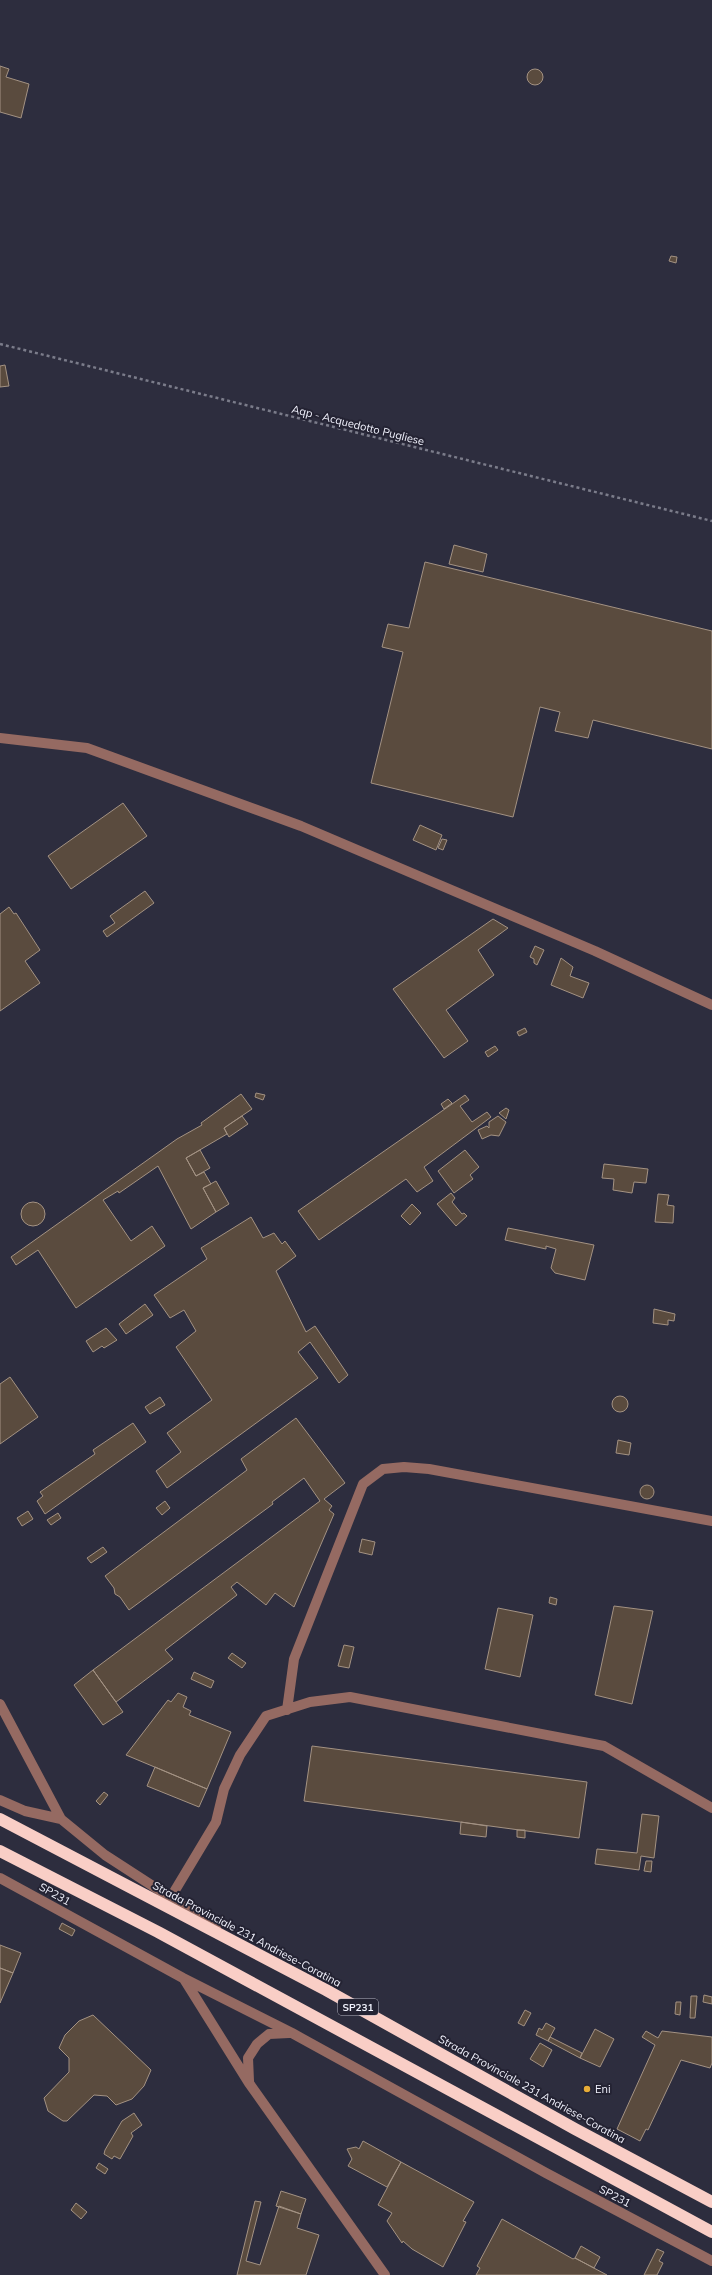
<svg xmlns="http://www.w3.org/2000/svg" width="712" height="2275" font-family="Mulish,sans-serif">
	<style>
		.building { fill: #5a4b3e; stroke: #a39283 }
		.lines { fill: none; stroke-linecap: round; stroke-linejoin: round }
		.path { stroke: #7b7c8a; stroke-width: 2.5; stroke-dasharray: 3 3; stroke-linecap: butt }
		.minor { stroke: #956a62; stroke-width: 10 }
		.highway { stroke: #f9cec6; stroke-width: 12 }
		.poi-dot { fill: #e7ac37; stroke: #242333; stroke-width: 1.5 }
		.labels { text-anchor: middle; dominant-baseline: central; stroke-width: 4; stroke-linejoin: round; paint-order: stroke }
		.shield { fill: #242333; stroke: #b4b4c0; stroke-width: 1 }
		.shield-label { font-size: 10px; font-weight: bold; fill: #f1f2fd }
		.street-label { font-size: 11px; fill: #f1f2fd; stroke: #242333 }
		.poi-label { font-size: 11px; fill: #f1f2fd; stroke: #242333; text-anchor: start }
	</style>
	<rect width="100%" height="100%" fill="#2d2d3e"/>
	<!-- building -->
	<path class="building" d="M0 66 9 69 6 77 29 84 21 118 0 112Z
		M527 77a8 8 0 1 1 16 0a8 8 0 1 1-16 0Z
		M671 256 677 257 676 263 669 261Z
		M5 365 9 386 0 387V366Z
		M454 545 487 554 483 572 449 564Z
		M425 562 712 631V749L593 720 588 738 555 731 560 712 540 707 513 817 371 783 403 652 382 647 388 624 409 628Z
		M123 803 147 836 71 889 48 856Z
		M420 825 442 835 436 850 413 840Z
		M442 839 447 840 443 850 438 848Z
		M145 891 154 903 107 937 103 931 115 923 110 916Z
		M9 907 14 914 16 913 40 950 25 961 40 983 0 1011V914Z
		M493 919 508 928 478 950 494 975 446 1010 468 1041 444 1058 393 989Z
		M535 946 544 950 537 965 534 963V959L530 957Z
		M561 958 573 967 570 976 589 983 583 998 551 985Z
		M525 1028 527 1032 519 1036 517 1032Z
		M495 1046 498 1050 488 1057 485 1052Z
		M256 1093 265 1095 263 1100 255 1097Z
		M241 1094 252 1109 224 1128 227 1134 186 1158 196 1176 204 1172 211 1184 203 1188 216 1212 191 1229 158 1166 119 1193 118 1191 103 1200 131 1241 152 1226 165 1246 76 1308 38 1250 16 1265 11 1257 177 1139 202 1125 201 1123Z
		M465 1095 469 1100 460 1106 472 1122 487 1112 491 1117 424 1167 433 1181 417 1192 406 1179 319 1240 298 1211Z
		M448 1099 452 1103 444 1109 441 1104Z
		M506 1108 509 1110 506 1119 499 1113Z
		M242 1116 248 1124 229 1137 224 1128Z
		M498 1116 506 1122 499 1136 491 1135 482 1139 478 1130 487 1126 489 1128V1122Z
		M200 1150 210 1168 196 1176 186 1158Z
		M465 1150 479 1167 470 1175 473 1179 454 1193 438 1171Z
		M604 1164 648 1169 646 1183 634 1182 632 1193 613 1190 614 1179 602 1178Z
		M216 1181 229 1204 216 1212 203 1188Z
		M451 1193 455 1198 452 1202 462 1214 464 1213 467 1216 456 1226 437 1204Z
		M658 1194 669 1195 667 1205 674 1206 673 1223 655 1222Z
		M21 1214a12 12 0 1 1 24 0a12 12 0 1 1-24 0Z
		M412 1204 421 1213 410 1225 401 1216Z
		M251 1217 263 1238 274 1233 282 1244 285 1241 296 1256 276 1271 306 1332 315 1326 348 1375 339 1383 310 1342 298 1352 318 1378 167 1488 156 1471 181 1452 167 1433 212 1400 176 1347 196 1331 184 1310 170 1318 154 1295 207 1259 201 1248Z
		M508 1228 594 1245 585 1280 555 1273 551 1268 556 1249 546 1246V1249L505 1240Z
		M145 1304 153 1315 126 1334 119 1324Z
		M654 1309 675 1314 674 1321 668 1320V1325L653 1323Z
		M106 1328 117 1340 104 1348 102 1346 93 1352 86 1341Z
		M10 1377 38 1417 0 1444V1384Z
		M612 1404a8 8 0 1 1 16 0a8 8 0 1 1-16 0Z
		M160 1397 165 1405 150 1414 145 1407Z
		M296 1418 345 1483 324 1499 332 1506 329 1510 334 1514 294 1607 275 1593 266 1605 237 1582 231 1587 237 1595 165 1650 173 1659 116 1702 93 1670 320 1501 304 1478 272 1502 273 1504 129 1610 120 1597 115 1594 114 1588 105 1576 247 1470 241 1459Z
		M133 1423 146 1442 45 1514 37 1501 43 1496 40 1492 95 1454 93 1450Z
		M618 1440 631 1443 629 1455 616 1453Z
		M640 1492a7 7 0 1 1 14 0a7 7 0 1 1-14 0Z
		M165 1501 170 1508 162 1515 156 1508Z
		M28 1511 33 1519 22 1526 17 1518Z
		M58 1513 61 1518 51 1525 47 1520Z
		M362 1539 375 1542 372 1555 359 1552Z
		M103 1547 107 1552 91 1563 87 1558Z
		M550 1597 557 1599 556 1605 549 1603Z
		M614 1606 653 1611 632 1704 595 1695Z
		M498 1608 533 1615 520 1677 485 1669Z
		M344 1645 354 1647 349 1668 338 1666Z
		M232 1653 246 1663 242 1668 228 1658Z
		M93 1670 123 1712 103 1725 74 1685Z
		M194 1672 214 1681 211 1688 191 1679Z
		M178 1693 187 1697 183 1707 191 1711 189 1715 231 1732 207 1789 126 1755 168 1700 171 1702Z
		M312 1746 587 1782 579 1838 304 1801Z
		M155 1767 207 1789 199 1807 147 1786Z
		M104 1792 108 1795 100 1805 96 1801Z
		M642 1814 659 1816 654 1858 641 1856 639 1870 595 1864 597 1849 637 1853Z
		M461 1822 487 1826 486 1837 460 1834Z
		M517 1830H525V1838L517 1837Z
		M646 1861H652L651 1872 644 1871Z
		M62 1923 75 1930 72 1936 59 1929Z
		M0 1945 21 1953 13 1973 0 1968Z
		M0 1968 13 1973 0 2003Z
		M704 1995 712 1997V2004L703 2002Z
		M691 1996H697L695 2018H690Z
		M676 2002H681L680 2015 675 2014Z
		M525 2010 531 2013 524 2026 518 2023Z
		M93 2015 151 2070 144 2086 132 2099 116 2105 107 2096 94 2095 67 2121H63L48 2111 44 2098 69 2072V2058L59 2048 65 2035 79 2021Z
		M546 2023 555 2028 548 2041 536 2035 539 2028 542 2030Z
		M595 2029 614 2039 600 2067 580 2058Z
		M646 2031 658 2038 662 2031 712 2037V2063L710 2068 681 2060 648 2130 646 2129 640 2141 617 2129 655 2045 642 2037Z
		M550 2037 582 2053 580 2058 548 2041Z
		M540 2043 552 2050 543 2067 530 2059Z
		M134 2113 142 2125 131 2133 133 2136 120 2159 114 2156 112 2159 104 2154 105 2150 122 2121Z
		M363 2141 401 2162 387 2187 348 2166 352 2159 347 2149 356 2147 359 2149Z
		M401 2162 474 2202 463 2221 466 2222 443 2267 412 2249 403 2241 402 2243 387 2221 392 2213 378 2205Z
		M99 2163 108 2169 105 2174 96 2168Z
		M281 2191 306 2199 301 2214 276 2206Z
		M255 2201 261 2202 246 2261 260 2265 279 2206 301 2214 297 2228 319 2235 306 2275H237Z
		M76 2203 87 2212 81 2219 71 2210Z
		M502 2219 573 2259 575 2258 607 2275H476L480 2268 477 2266Z
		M581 2246 600 2257 594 2268 575 2258Z
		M657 2249 664 2252 659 2261 663 2263 657 2275H644Z"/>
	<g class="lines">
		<!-- path -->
		<path class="path" d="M0 344 712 521"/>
		<!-- minor -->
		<path class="minor" d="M0 738 87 748 301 826 595 951 712 1005
			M0 1704 61 1819 105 1855 216 1927
			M287 1710 294 1659 363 1484 383 1469 404 1467 429 1469 712 1521
			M0 1800 25 1811 61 1819
			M0 1878 183 1978 292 2033 546 2173 712 2261
			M171 1897 216 1822 224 1789 240 1755 266 1716 310 1702 350 1697 604 1746 712 1808
			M184 1979 249 2083 385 2275
			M249 2081 248 2058 257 2044 269 2034 289 2033"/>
		<!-- highway -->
		<path class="highway" d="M0 1819 326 1990 575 2129 712 2202
			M0 1851 158 1932 712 2232"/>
	</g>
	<!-- markers -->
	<circle class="poi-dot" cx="587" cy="2089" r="4"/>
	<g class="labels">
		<!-- shield labels -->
		<rect class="shield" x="338" y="1999" width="40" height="16" rx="3"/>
		<g class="shield-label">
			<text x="358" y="2007">SP231</text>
		</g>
		<!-- street labels -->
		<g class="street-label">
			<text transform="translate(358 425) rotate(14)">Aqp - Acquedotto Pugliese</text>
			<text transform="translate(55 1894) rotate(29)">SP231</text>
			<text transform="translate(247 1934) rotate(28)">Strada Provinciale 231 Andriese-Coratina</text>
			<text transform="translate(532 2089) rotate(29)">Strada Provinciale 231 Andriese-Coratina</text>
			<text transform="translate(615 2196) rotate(28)">SP231</text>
		</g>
		<!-- poi labels -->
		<g class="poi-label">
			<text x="595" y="2089">Eni</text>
		</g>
	</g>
</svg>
